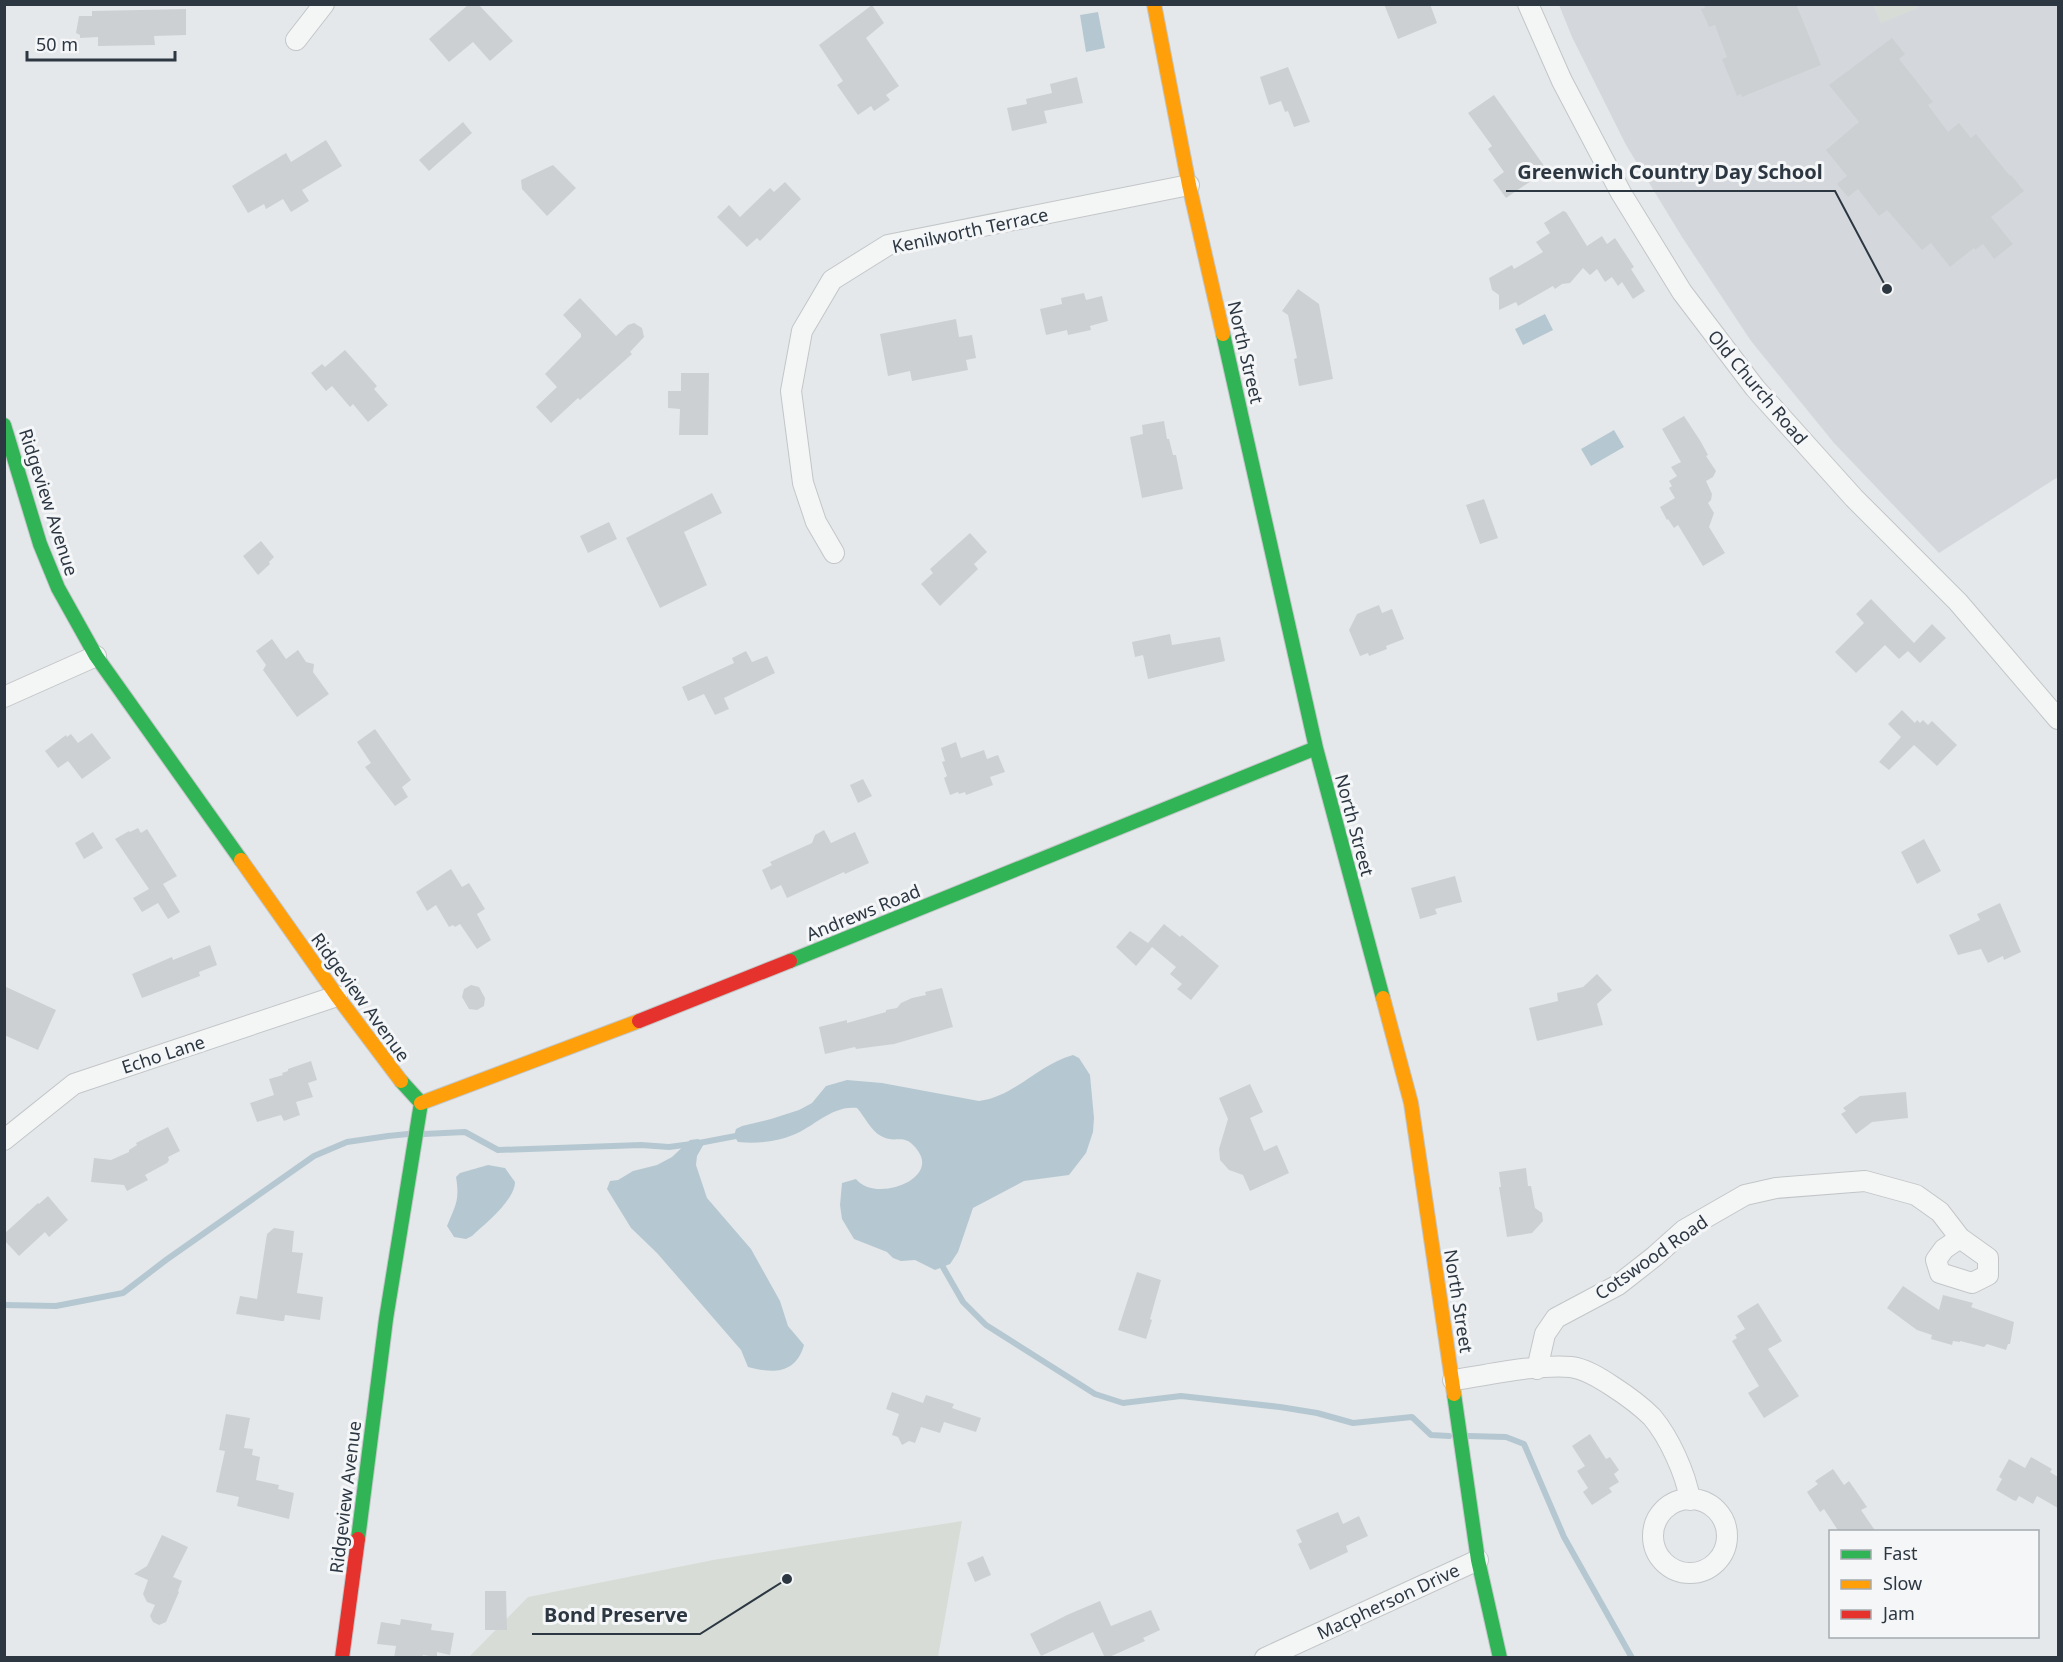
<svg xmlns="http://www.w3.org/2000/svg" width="2063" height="1662" font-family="'Noto Sans',sans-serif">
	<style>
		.built { fill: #d4d8dd }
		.green { fill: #d7ddd6 }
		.water { fill: #b5c8d2 }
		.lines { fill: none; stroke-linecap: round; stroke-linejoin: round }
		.stream { stroke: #b5c8d2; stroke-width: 6 }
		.building { fill: #cdd0d2 }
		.street-casing { stroke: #c3c6c8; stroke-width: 22 }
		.fast-casing { stroke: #c3c6c8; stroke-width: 16 }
		.slow-casing { stroke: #c3c6c8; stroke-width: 16 }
		.jam-casing { stroke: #c3c6c8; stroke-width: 16 }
		.street { stroke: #f4f6f6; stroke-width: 20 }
		.fast { stroke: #30b455; stroke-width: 14 }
		.slow { stroke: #ff9f0a; stroke-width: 14 }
		.jam { stroke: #e5322d; stroke-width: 14 }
		.labels { text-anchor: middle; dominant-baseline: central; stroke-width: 6; stroke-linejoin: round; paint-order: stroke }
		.street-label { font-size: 18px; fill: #2c3742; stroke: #f4f6f8 }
		.leader { fill: none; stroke: #2c3742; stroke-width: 2 }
		.callout-dot { fill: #2c3742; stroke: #f4f6f8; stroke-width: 2 }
		.callout-label { font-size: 20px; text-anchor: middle; font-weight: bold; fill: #2c3742; stroke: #f4f6f8; stroke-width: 6; stroke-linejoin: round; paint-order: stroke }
	</style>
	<rect width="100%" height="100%" fill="#e5e8ea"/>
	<!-- built -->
	<path class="built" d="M1559 5H2058V477L1939 553 1834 443 1751 341 1682 237 1626 145 1572 37Z"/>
	<!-- green -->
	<path class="green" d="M1873 5H1917L1918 8 1881 23Z
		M962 1521 938 1657 468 1658 528 1597 713 1560Z"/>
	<!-- water -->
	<path class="water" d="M1098 12 1105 48 1086 52 1080 15Z
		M1545 314 1553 330 1523 345 1515 329Z
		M1614 430 1624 447 1591 466 1581 449Z
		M1073 1055 1079 1058 1090 1075 1094 1118 1093 1132 1086 1153 1069 1175 1024 1181 973 1208 958 1252 950 1264 935 1270 915 1260 901 1261 893 1258 887 1252 854 1239 842 1219 840 1205 842 1183 856 1179C875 1203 939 1180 918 1151 904 1131 896 1145 881 1136 871 1131 865 1117 857 1108 832 1105 814 1127 793 1135 776 1142 756 1144 738 1142L734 1136 736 1129 742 1126 771 1119 799 1110 812 1103 826 1086 847 1080 882 1083 979 1101C1014 1097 1039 1064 1073 1055Z
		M698 1139 705 1142 697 1156 696 1165 707 1198 751 1249 780 1301 788 1326 804 1345C796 1374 773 1374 748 1367L741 1350 657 1253 631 1228 607 1189 610 1181 618 1180 633 1171 657 1165 672 1157 690 1140Z
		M488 1165 505 1168 515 1182C515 1200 485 1224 472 1236L466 1239 454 1237 447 1226C455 1206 460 1201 456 1177L460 1173Z"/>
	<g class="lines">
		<!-- stream -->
		<path class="stream" d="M424 1134 465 1132 498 1150 641 1145 669 1147 699 1143 741 1135
			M940 1262 963 1302 986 1325 1095 1394 1123 1403 1181 1396 1280 1407 1317 1413 1353 1423 1412 1417 1431 1435 1449 1436
			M4 1305 56 1306 123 1293 166 1260 314 1156 347 1142 388 1136 408 1134
			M1469 1436 1506 1437 1524 1444 1564 1537 1632 1658"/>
	</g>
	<!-- building -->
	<path class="building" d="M469 4H478L513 41 490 61 473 42 449 62 429 39Z
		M1384 4H1430L1437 23 1398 39Z
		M1703 4H1796L1821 65 1742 97 1741 94 1737 96 1722 59 1727 57 1715 25 1709 27 1701 9 1705 8Z
		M872 5 884 23 866 38 899 86 886 95 890 100 874 111 871 106 858 115 837 85 843 81 819 45Z
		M186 9V35L154 36 155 45 98 46V37L80 38V35L76 33 79 16H92V11Z
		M1892 38 1905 54 1899 59 1933 102 1928 105 1948 132 1959 123 1971 138 1976 134 2010 176 2011 175 2024 191 1991 217 2013 244 1994 259 1983 244 1975 250 1974 248 1950 267 1931 243 1922 250 1887 210 1879 216 1858 189 1848 197 1837 184 1847 176 1826 150 1859 122 1829 85Z
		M1288 67 1310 122 1294 127 1288 111 1285 112 1281 101 1269 105 1260 77Z
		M1077 77 1083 103 1044 111 1047 123 1012 131 1007 108 1027 104 1026 99 1052 93 1050 84Z
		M1494 95 1547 170 1506 198 1493 180 1504 172 1488 149 1492 146 1468 113Z
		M463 122 472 133 429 171 419 160Z
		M326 140 342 166 302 190 309 201 291 212 283 199 266 209 264 204 248 213 232 186 286 153 291 162Z
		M553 165 576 188 547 216 522 189 521 180Z
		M785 182 801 199 760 241 757 238 747 247 717 217 729 205 740 217 770 188 774 192Z
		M1563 211 1566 212 1587 246 1602 236 1607 244 1615 238 1634 267 1631 269 1645 291 1633 299 1622 282 1618 286 1612 277 1605 282 1597 269 1590 275 1583 268 1570 283 1562 284 1555 289 1553 286 1518 306 1516 302 1499 310V295L1492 290 1489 278 1512 265 1514 269 1543 252 1536 242 1550 233 1544 223Z
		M1298 289 1319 304 1333 379 1299 386 1294 359 1297 358 1288 315 1282 311Z
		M1084 293 1086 300 1102 296 1108 321 1090 326 1091 330 1068 335 1067 330 1046 335 1040 309 1062 304 1061 298Z
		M580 298 616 336 628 325 634 323 642 328 644 337 630 352 632 354 614 370 580 400 578 398 551 423 536 407 557 387 545 374 581 337V334L563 315Z
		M956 319 959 337 972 335 976 358 966 360 968 370 912 381 910 371 888 376 880 334Z
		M345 350 377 386 374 389 388 405 368 422 353 404 350 407 332 386 326 391 311 373 322 364 325 367Z
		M681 373H709L708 435H679L680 409 668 408V391H681Z
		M1684 416 1701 442 1708 455 1706 456 1716 471 1713 477 1706 481 1712 494 1711 500 1708 503 1714 513 1709 527 1725 553 1703 566 1678 525 1674 528 1668 519 1667 520 1660 507 1675 498 1669 488 1672 486 1669 481 1677 476 1671 467 1681 462 1662 429Z
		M1164 421 1167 439H1169L1173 455H1176L1183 489 1142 498 1130 437 1143 434 1142 425Z
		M712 493 722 513 684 532 707 585 660 608 626 538Z
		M1484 499 1498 538 1480 544 1466 505Z
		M609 522 617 539 588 553 580 536Z
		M970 533 987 552 974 564 978 569 940 606 921 584 933 573 930 569Z
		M261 541 274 557 269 562 270 564 258 575 243 556Z
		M1871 599 1914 643 1932 624 1946 638 1920 663 1908 651 1899 659 1885 645 1856 673 1835 652 1864 623 1856 614Z
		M1379 605 1382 613 1392 609 1404 639 1386 646 1387 649 1369 656 1368 653 1360 656 1349 630 1357 614Z
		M1170 634 1172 645 1220 637 1225 661 1148 679 1143 655 1135 657 1132 642Z
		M272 639 286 659 298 650 306 662 314 664 313 672 329 694 297 717 263 670 266 665 256 651Z
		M746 651 752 662 767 656 775 673 724 698 729 709 715 715 704 694 688 701 682 687 734 663 732 658Z
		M1902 710 1915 723 1917 720 1920 723 1923 720 1928 725 1932 721 1957 745 1937 766 1914 745 1889 770 1879 762 1901 737 1888 724Z
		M375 729 411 780 402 787 408 797 395 806 365 767 371 763 357 742Z
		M92 733 111 758 82 779 68 761 58 768 45 751 66 735 67 737 71 734 78 743Z
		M956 742 961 758 984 750 987 759 998 755 1005 772 990 777 993 785 966 795 965 792 959 794 958 792 950 795 944 778 947 776 942 762 945 761 941 748Z
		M863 779 872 796 858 803 850 785Z
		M138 828 141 833 147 829 177 876 163 884 180 912 168 919 158 903 142 912 133 898 149 889 115 839 129 831 130 832Z
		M824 830 831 843 855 832 869 863 845 874 844 872 787 898 781 885 771 890 762 870 772 865 770 862 812 843 815 835Z
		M93 832 103 848 84 859 75 843Z
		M1924 839 1941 871 1917 884 1901 852Z
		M451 869 462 887 469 883 485 909 477 914 491 940 477 949 460 924 455 927 453 925 449 927 436 905 427 911 416 892Z
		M1455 876 1462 902 1435 909 1437 914 1420 919 1411 888Z
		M2000 903 2021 952 2004 960 2003 956 1988 963 1981 949 1958 955 1949 935 1980 920 1977 914Z
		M1164 924 1180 937 1182 935 1219 966 1191 1000 1177 989 1182 984 1170 974 1176 967 1152 947 1136 966 1116 947 1130 931 1148 943Z
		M210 945 217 965 199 972 200 976 142 998 132 974 172 957 173 960Z
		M1597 974 1612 990 1597 1004 1603 1025 1537 1041 1529 1008 1558 1001 1557 993 1583 987Z
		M471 985 479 987 485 998 484 1006 477 1010 469 1009 462 997 464 989Z
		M4 986 56 1010 38 1050 4 1035Z
		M942 988 953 1027 894 1044 856 1049 855 1047 825 1054 819 1027 847 1020V1023L886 1012V1010L897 1008 901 1003 912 998 926 995 925 992Z
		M311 1061 317 1080 308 1083 313 1097 296 1102 300 1115 284 1121 281 1115 257 1122 250 1103 274 1095 269 1079 283 1075 282 1073 288 1071V1069Z
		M1250 1084 1263 1112 1250 1118 1264 1151 1277 1145 1289 1173 1250 1191 1243 1175 1229 1170 1220 1160 1219 1149 1228 1119 1219 1098Z
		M1906 1092 1908 1118 1872 1122 1856 1134 1841 1114 1846 1111 1843 1108 1860 1096Z
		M168 1127 180 1151 168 1157 169 1160 167 1163 145 1175 148 1180 127 1191 124 1185 91 1182 94 1158 111 1160 129 1152V1150L137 1145 136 1143Z
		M1526 1168 1528 1186H1531L1535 1208 1542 1213 1543 1221 1532 1233 1507 1237 1499 1187H1501L1499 1172Z
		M48 1196 68 1220 49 1237 45 1232 19 1256 4 1240V1234L38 1203 39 1204Z
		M274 1228 294 1231 292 1252 303 1253 297 1293 323 1297 320 1320 285 1315 284 1321H281L236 1314 240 1296 257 1299 267 1234Z
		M1137 1272 1161 1280 1150 1319 1152 1320 1146 1339 1118 1330Z
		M1903 1286 1939 1310 1943 1295 1973 1303 1971 1307 2014 1322 2010 1344H2008L2006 1350 1987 1344 1984 1347 1960 1341V1342L1953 1341 1952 1345 1931 1339 1932 1335 1917 1330 1887 1308Z
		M1758 1303 1782 1341 1768 1349 1799 1396 1764 1418 1748 1393 1759 1386 1732 1341 1737 1338 1735 1335 1745 1329 1737 1316Z
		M892 1392 923 1403 926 1395 954 1404 952 1408 981 1418 976 1432 944 1422 940 1433 921 1427 915 1443 909 1441 902 1445 898 1437 892 1435 899 1414 886 1409Z
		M226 1414 250 1418 244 1448 253 1449 252 1455 260 1457 256 1480 279 1485 278 1489 294 1493 289 1519 237 1506 239 1497 216 1492 225 1451 219 1450Z
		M1590 1434 1606 1459 1610 1457 1619 1470 1614 1474 1619 1482 1609 1488 1612 1492 1592 1505 1583 1492 1588 1488 1577 1471 1585 1466 1572 1446Z
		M2031 1457 2052 1469 2050 1472 2058 1477V1508L2037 1496 2033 1504 2019 1496 2016 1501 2013 1500 1996 1490 2002 1479 1999 1477 2009 1459 2025 1468Z
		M1833 1469 1844 1485 1849 1481 1867 1507 1861 1510 1876 1532H1839L1824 1509 1820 1512 1807 1492 1818 1484 1815 1481Z
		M1338 1512 1343 1524 1359 1516 1368 1536 1346 1546 1348 1552 1310 1570 1298 1544 1302 1542 1296 1530Z
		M162 1535 188 1547 173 1577 182 1581 178 1591 179 1592 166 1622 159 1625 153 1622 150 1616 155 1605 147 1602 143 1594 148 1580 134 1574 147 1566Z
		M983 1556 991 1575 975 1582 967 1563Z
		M485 1591H506L507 1630H485Z
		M1100 1601 1111 1626 1151 1610 1160 1630 1143 1638 1145 1641 1107 1658H1105L1093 1632 1041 1656 1030 1634 1067 1615Z
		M401 1619 432 1624 431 1630 454 1633 450 1655 437 1652V1657L423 1655 422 1658H394L396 1646 377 1644 381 1622 400 1625Z"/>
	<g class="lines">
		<defs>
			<path id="street" d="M1528 4 1562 81 1621 193 1682 292 1755 388 1854 498 1958 602 2058 719
				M296 40 324 4
				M834 553 816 522 803 483 791 391 802 331 832 280 888 245 1189 185
				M4 697 96 656
				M4 1140 74 1084 337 996
				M1537 1369 1545 1334 1556 1318 1618 1285 1655 1256 1684 1230 1745 1195 1776 1188 1865 1181 1916 1195 1940 1212 1960 1238 1988 1258V1275L1972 1283 1940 1273 1936 1260 1944 1249 1960 1238
				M1453 1380C1489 1375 1536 1364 1571 1367 1586 1369 1600 1378 1612 1386 1626 1395 1640 1405 1652 1417 1669 1437 1686 1474 1690 1500
				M1653 1536a37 37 0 1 1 74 0a37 37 0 1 1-74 0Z
				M1265 1658 1478 1560"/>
			<path id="fast" d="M1223 334 1316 748 1383 998
				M4 425 40 544 58 588 96 656 241 860
				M790 961 1316 748
				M1454 1394 1478 1560 1500 1658
				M358 1539 386 1319 421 1103 401 1081"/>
			<path id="slow" d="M1154 4 1189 185 1223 334
				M241 860 337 996 401 1081
				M1383 998 1411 1103 1454 1394
				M421 1103 639 1021"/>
			<path id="jam" d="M639 1021 790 961
				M342 1658 358 1539"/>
		</defs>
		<!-- street casing -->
		<use href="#street" class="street-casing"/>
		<!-- fast casing -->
		<use href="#fast" class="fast-casing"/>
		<!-- slow casing -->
		<use href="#slow" class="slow-casing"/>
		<!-- jam casing -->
		<use href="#jam" class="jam-casing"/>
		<!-- street -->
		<use href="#street" class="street"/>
		<!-- fast -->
		<use href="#fast" class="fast"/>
		<!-- slow -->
		<use href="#slow" class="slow"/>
		<!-- jam -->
		<use href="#jam" class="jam"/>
	</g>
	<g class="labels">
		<!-- street labels -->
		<g class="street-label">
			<text transform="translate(970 230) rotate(-12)">Kenilworth Terrace</text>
			<text transform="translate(1246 352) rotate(77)">North Street</text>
			<text transform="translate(1758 387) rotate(50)">Old Church Road</text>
			<text transform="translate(49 502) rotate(72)">Ridgeview Avenue</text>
			<text transform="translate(1355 825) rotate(75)">North Street</text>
			<text transform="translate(863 912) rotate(-22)">Andrews Road</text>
			<text transform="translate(361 997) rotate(54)">Ridgeview Avenue</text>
			<text transform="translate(163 1054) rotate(-18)">Echo Lane</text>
			<text transform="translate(1651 1257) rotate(-35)">Cotswood Road</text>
			<text transform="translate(1459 1301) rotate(81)">North Street</text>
			<text transform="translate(345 1497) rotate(-83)">Ridgeview Avenue</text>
			<text transform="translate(1388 1601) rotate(-25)">Macpherson Drive</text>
		</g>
	</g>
	<!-- callouts -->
	<path class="leader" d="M1887 289L1835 191H1506M787 1579L700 1634H532"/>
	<g class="callout-dot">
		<circle cx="1887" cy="289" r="6"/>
		<circle cx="787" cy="1579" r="6"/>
	</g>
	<g class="callout-label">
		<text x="1670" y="179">Greenwich Country Day School</text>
		<text x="616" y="1622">Bond Preserve</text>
	</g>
	<!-- border -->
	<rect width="2063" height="1662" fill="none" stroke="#2c3742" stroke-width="12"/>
	<!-- legend -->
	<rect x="1829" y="1530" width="210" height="108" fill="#f4f6f8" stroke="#a4aaaf" stroke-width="1.5"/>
	<rect x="1841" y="1550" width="30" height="9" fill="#30b455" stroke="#a4aaaf" stroke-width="1.5"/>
	<text x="1883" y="1560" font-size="18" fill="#2c3742">Fast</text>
	<rect x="1841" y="1580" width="30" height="9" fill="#ff9f0a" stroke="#a4aaaf" stroke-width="1.5"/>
	<text x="1883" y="1590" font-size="18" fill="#2c3742">Slow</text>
	<rect x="1841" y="1610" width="30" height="9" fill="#e5322d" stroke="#a4aaaf" stroke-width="1.5"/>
	<text x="1883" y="1620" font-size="18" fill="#2c3742">Jam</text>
	<!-- scale -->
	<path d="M27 51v9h148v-9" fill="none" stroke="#2c3742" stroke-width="3"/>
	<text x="36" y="51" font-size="18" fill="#2c3742" stroke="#f4f6f8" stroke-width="4.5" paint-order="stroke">50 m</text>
</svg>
